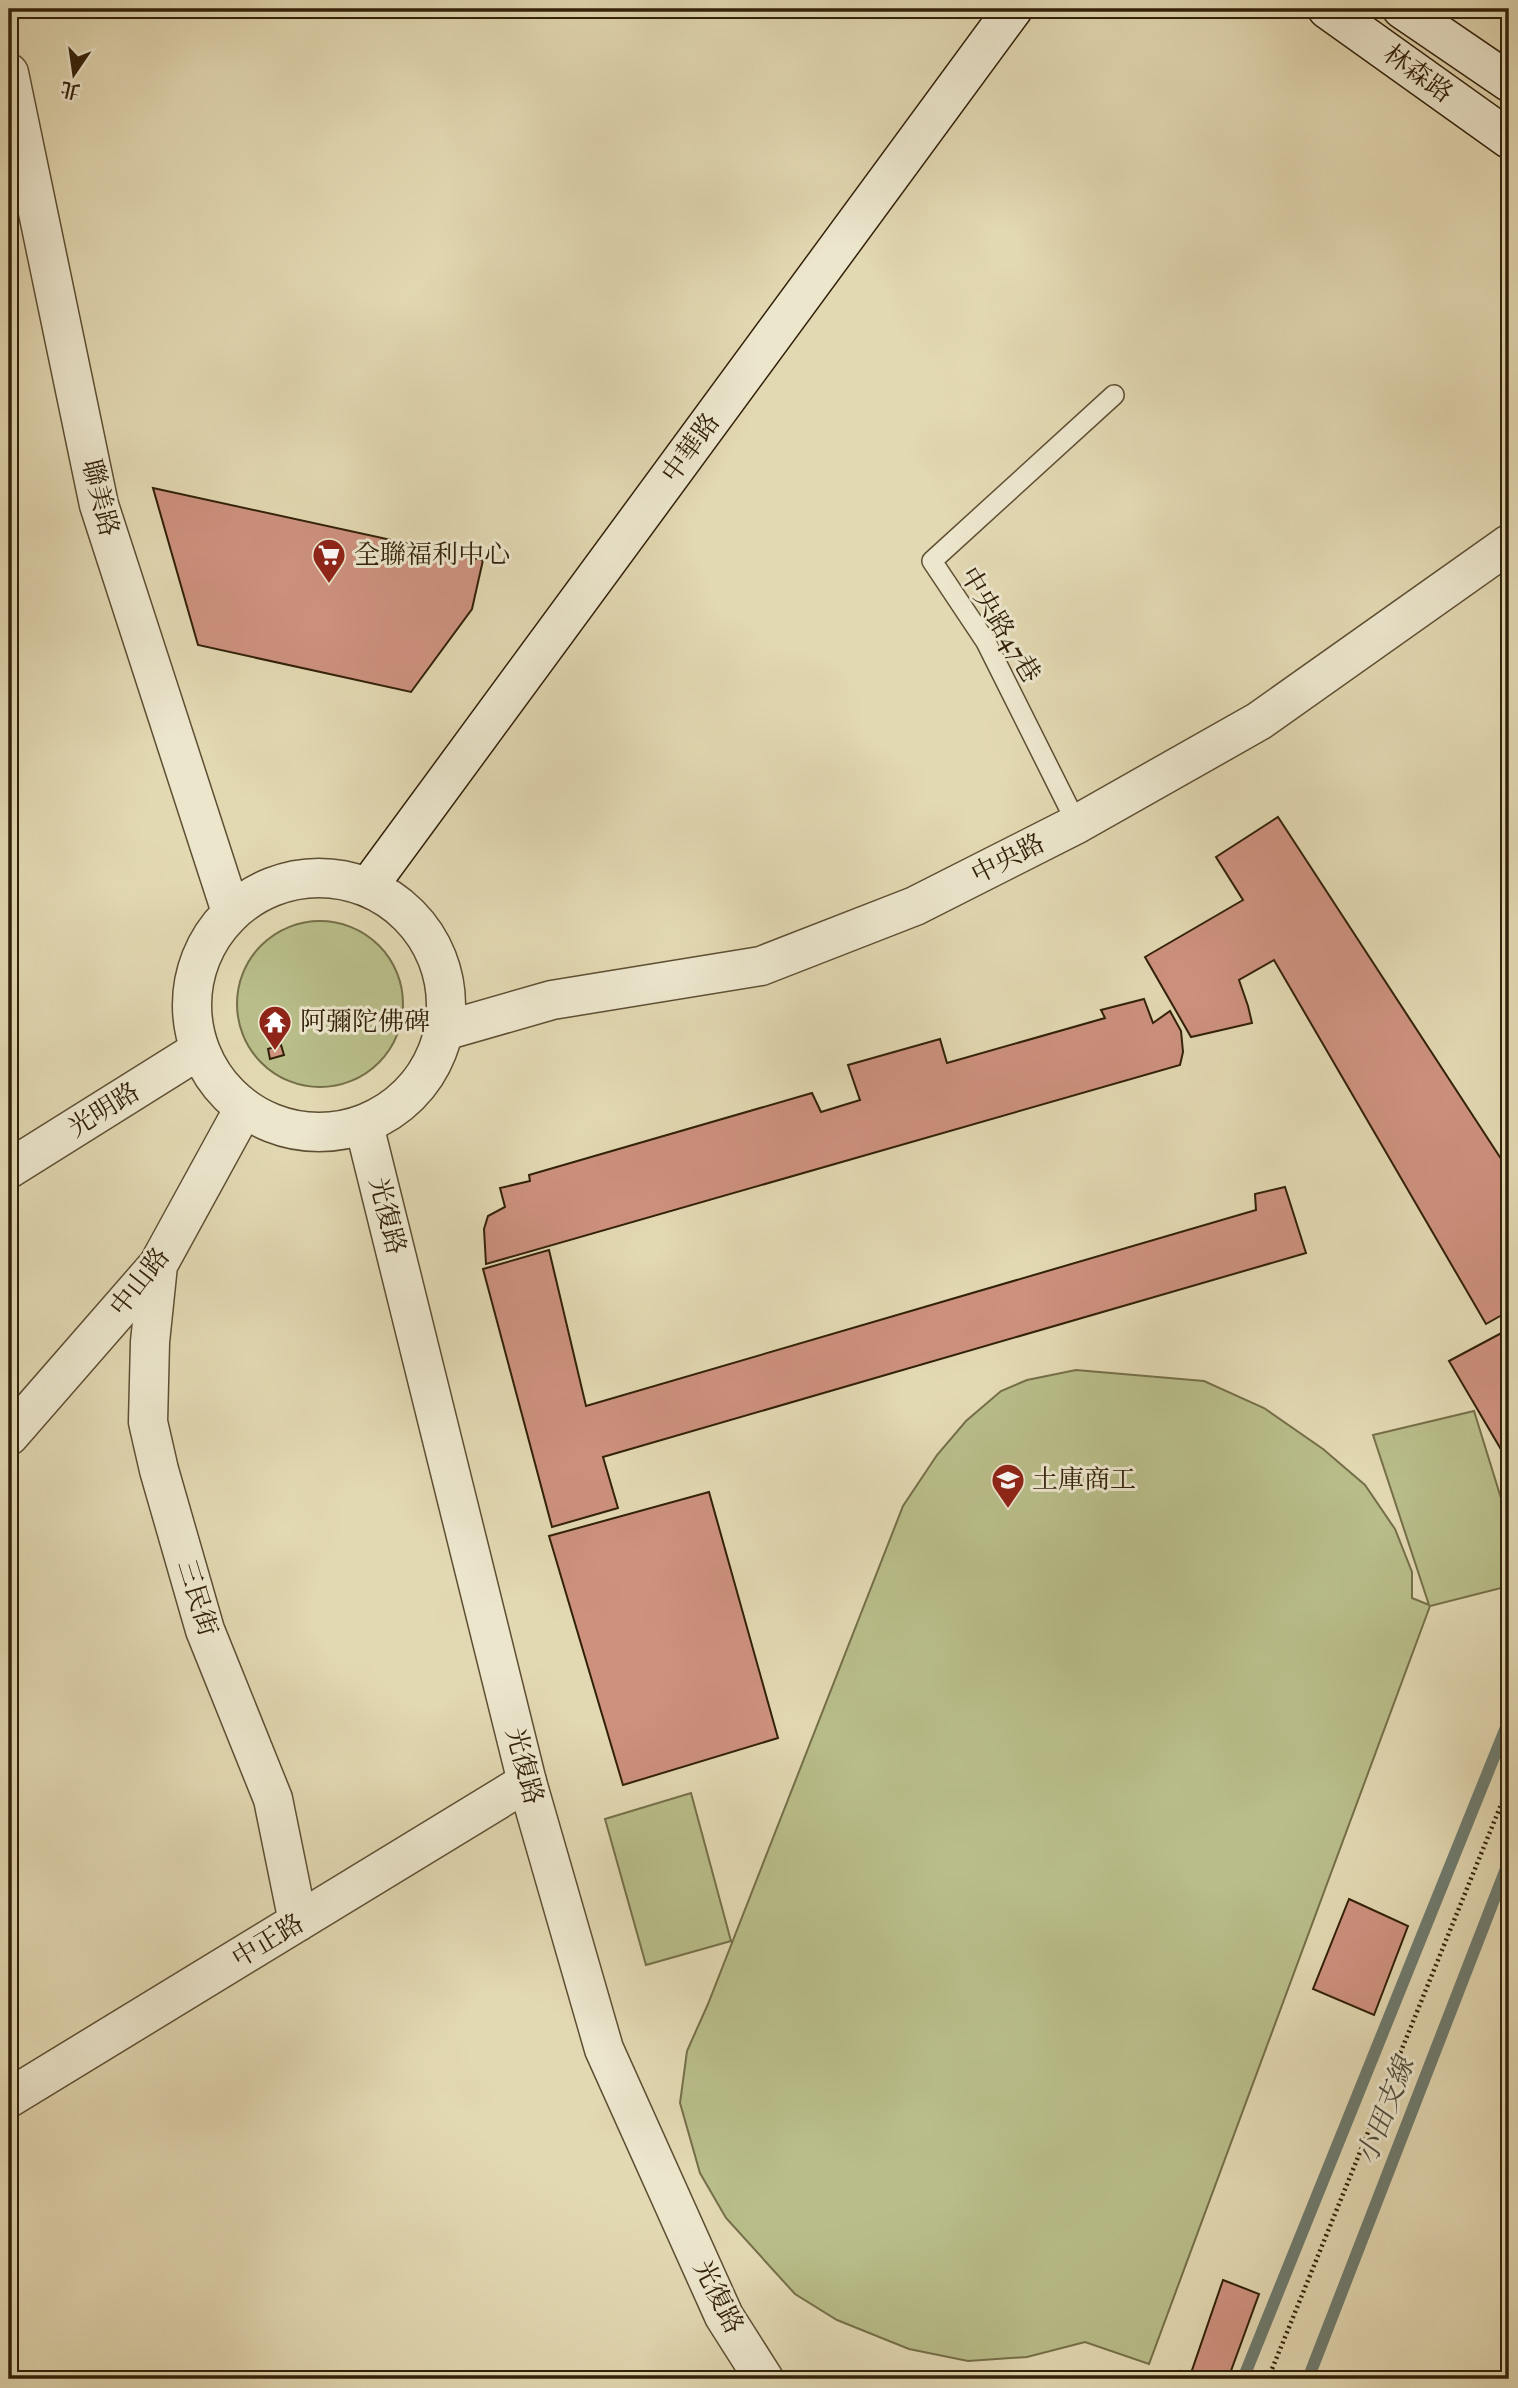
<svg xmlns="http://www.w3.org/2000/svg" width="1518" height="2388" font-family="'IM FELL Double Pica','Noto Serif TC',serif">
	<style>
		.green { fill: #b8bd89; stroke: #756f49; stroke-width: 2 }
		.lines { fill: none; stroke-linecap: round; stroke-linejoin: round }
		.stream { stroke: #6f7c70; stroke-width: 12 }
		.building { fill: #cd917e; stroke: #322109; stroke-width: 2 }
		.service-casing { stroke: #5e4f33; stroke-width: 22 }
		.minor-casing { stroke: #5e4f33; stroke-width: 41 }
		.tertiary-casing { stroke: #5e4f33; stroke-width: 41 }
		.secondary-casing { stroke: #322109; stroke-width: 41 }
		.path { stroke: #322109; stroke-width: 4.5; stroke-dasharray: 2 3.5; stroke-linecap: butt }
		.service { stroke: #ece6cd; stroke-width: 19 }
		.minor { stroke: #ece6cd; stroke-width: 38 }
		.tertiary { stroke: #ece6cd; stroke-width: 38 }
		.secondary { stroke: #ece6cd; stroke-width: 38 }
		.labels { text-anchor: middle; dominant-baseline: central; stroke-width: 6; stroke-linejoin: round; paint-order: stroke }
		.street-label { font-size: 26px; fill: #322109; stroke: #ece6cd }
		.poi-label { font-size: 26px; fill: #322109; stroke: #ece6cd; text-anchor: start }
		.water-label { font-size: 28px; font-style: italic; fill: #514e3d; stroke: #ece6cd }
	</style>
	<rect width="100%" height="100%" fill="#e2d8b2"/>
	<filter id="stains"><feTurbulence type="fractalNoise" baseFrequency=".00286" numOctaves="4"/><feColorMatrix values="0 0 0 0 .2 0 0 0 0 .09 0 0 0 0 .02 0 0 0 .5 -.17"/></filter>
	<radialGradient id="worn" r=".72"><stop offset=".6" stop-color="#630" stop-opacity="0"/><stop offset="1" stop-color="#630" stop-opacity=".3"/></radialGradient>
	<!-- green -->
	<path class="green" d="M237 1004a83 83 0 1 1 166 0a83 83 0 1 1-166 0Z
		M1076 1370 1204 1381 1264 1408 1323 1449 1365 1485 1395 1529 1412 1572V1598L1429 1605 1373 1435 1474 1411 1509 1524V1586L1430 1606 1149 2364 1085 2342 1027 2357 968 2361 909 2349 837 2320 795 2294 726 2218 700 2173 680 2103 687 2051 708 2004 903 1506 937 1455 966 1421 1001 1391 1027 1380Z
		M691 1793 731 1941 646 1965 605 1819Z"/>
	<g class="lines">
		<!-- stream -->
		<path class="stream" d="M1243 2379 1509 1720
			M1308 2379 1509 1861"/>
	</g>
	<!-- building -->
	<path class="building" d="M153 488 483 560 472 609 411 692 198 645Z
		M1278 817 1509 1171V1311L1486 1324 1274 960 1239 980 1248 1006 1252 1023 1191 1037 1145 957 1243 900 1216 857Z
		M1144 999 1153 1023 1170 1011 1181 1031 1183 1052 1180 1065 486 1264 484 1229 488 1216 505 1207 500 1188 530 1181 529 1175 812 1093 821 1112 860 1100 848 1065 940 1039 947 1063 1105 1018 1101 1010Z
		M281 1045 284 1055 270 1059 268 1049Z
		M1285 1187 1306 1253 603 1457 618 1508 552 1527 483 1269 549 1250 586 1406 1256 1210 1255 1194Z
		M1509 1329V1463L1449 1361Z
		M709 1492 778 1738 623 1785 549 1536Z
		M1349 1899 1408 1926 1374 2015 1313 1989Z
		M1223 2280 1259 2294 1228 2379H1178L1181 2371 1191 2373Z"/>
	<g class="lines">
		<defs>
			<path id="service" d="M1077 824 986 642 932 561 1114 395"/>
			<path id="minor" d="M9 1169 199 1050
				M158 1265 150 1342 148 1422 159 1470 205 1630 273 1799 298 1922
				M9 1436 158 1265 244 1108
				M9 2098 527 1782"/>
			<path id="tertiary" d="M9 73 99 505 231 912
				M192 1005a127 127 0 1 1 254 0a127 127 0 1 1-254 0Z
				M444 1031 552 1000 761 966 915 906 1077 824 1259 721 1509 544
				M364 1125 527 1782 604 2049 724 2316 764 2379"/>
			<path id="secondary" d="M1327 9 1509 139
				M1402 9 1509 82
				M368 887 1013 9"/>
		</defs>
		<!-- service casing -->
		<use href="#service" class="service-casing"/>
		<!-- minor casing -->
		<use href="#minor" class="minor-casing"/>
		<!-- tertiary casing -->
		<use href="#tertiary" class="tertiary-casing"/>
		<!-- secondary casing -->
		<use href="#secondary" class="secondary-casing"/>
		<!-- path -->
		<path class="path" d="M1268 2379 1509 1785"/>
		<!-- service -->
		<use href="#service" class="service"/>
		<!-- minor -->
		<use href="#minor" class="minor"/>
		<!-- tertiary -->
		<use href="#tertiary" class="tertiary"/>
		<!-- secondary -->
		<use href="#secondary" class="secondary"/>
	</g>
	<!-- icons -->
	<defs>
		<symbol id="supermarket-pin" viewBox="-11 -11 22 30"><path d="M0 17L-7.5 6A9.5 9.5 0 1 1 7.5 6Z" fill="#8f2418" stroke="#ece6cd"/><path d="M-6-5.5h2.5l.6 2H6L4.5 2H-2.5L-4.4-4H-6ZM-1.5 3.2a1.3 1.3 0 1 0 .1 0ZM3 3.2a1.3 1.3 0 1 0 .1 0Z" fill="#fff"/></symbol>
		<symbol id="temple-pin" viewBox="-11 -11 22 30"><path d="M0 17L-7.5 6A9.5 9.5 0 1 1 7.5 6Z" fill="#8f2418" stroke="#ece6cd"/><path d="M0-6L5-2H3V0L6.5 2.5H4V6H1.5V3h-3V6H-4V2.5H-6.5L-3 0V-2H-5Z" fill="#fff"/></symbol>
		<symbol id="school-pin" viewBox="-11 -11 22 30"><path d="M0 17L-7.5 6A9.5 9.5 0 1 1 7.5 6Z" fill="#8f2418" stroke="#ece6cd"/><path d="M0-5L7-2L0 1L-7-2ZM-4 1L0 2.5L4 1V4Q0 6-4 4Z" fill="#fff"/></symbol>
	</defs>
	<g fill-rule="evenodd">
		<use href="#supermarket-pin" x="310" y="536" width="38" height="52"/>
		<use href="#temple-pin" x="256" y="1003" width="38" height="52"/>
		<use href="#school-pin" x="989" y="1461" width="38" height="52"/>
	</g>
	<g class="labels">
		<!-- street labels -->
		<g class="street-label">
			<text transform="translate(1418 74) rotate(36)">林森路</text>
			<text transform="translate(691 448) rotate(-54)">中華路</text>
			<text transform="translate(100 498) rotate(76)">聯美路</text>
			<text transform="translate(1000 625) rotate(59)">中央路47巷</text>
			<text transform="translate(1008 859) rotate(-27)">中央路</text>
			<text transform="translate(104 1110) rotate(-32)">光明路</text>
			<text transform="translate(387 1216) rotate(76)">光復路</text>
			<text transform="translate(140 1282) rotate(-52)">中山路</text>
			<text transform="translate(197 1598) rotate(73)">三民街</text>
			<text transform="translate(524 1766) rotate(75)">光復路</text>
			<text transform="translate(268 1941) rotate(-31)">中正路</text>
			<text transform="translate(718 2297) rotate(63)">光復路</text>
		</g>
		<!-- poi labels -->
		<g class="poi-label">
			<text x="354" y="555">全聯福利中心</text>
			<text x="300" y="1022">阿彌陀佛碑</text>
			<text x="1032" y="1480">土庫商工</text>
		</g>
		<!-- water labels -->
		<g class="water-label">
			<text transform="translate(1386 2111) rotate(-69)">小田支線</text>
		</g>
	</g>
	<!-- margin -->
	<rect width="1518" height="2388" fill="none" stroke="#e2d8b2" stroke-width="35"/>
	<rect x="10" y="10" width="1497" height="2367" fill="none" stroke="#322109" stroke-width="3.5"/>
	<rect x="18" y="18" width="1483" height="2353" fill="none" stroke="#322109" stroke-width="2"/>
	<!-- north arrow -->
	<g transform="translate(74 74) rotate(193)" stroke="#ece6cd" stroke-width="5" paint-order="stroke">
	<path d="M0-5L12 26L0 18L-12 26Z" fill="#322109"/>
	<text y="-10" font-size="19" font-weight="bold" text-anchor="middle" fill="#322109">北</text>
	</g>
	<rect width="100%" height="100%" filter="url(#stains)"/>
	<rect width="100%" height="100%" fill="url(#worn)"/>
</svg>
